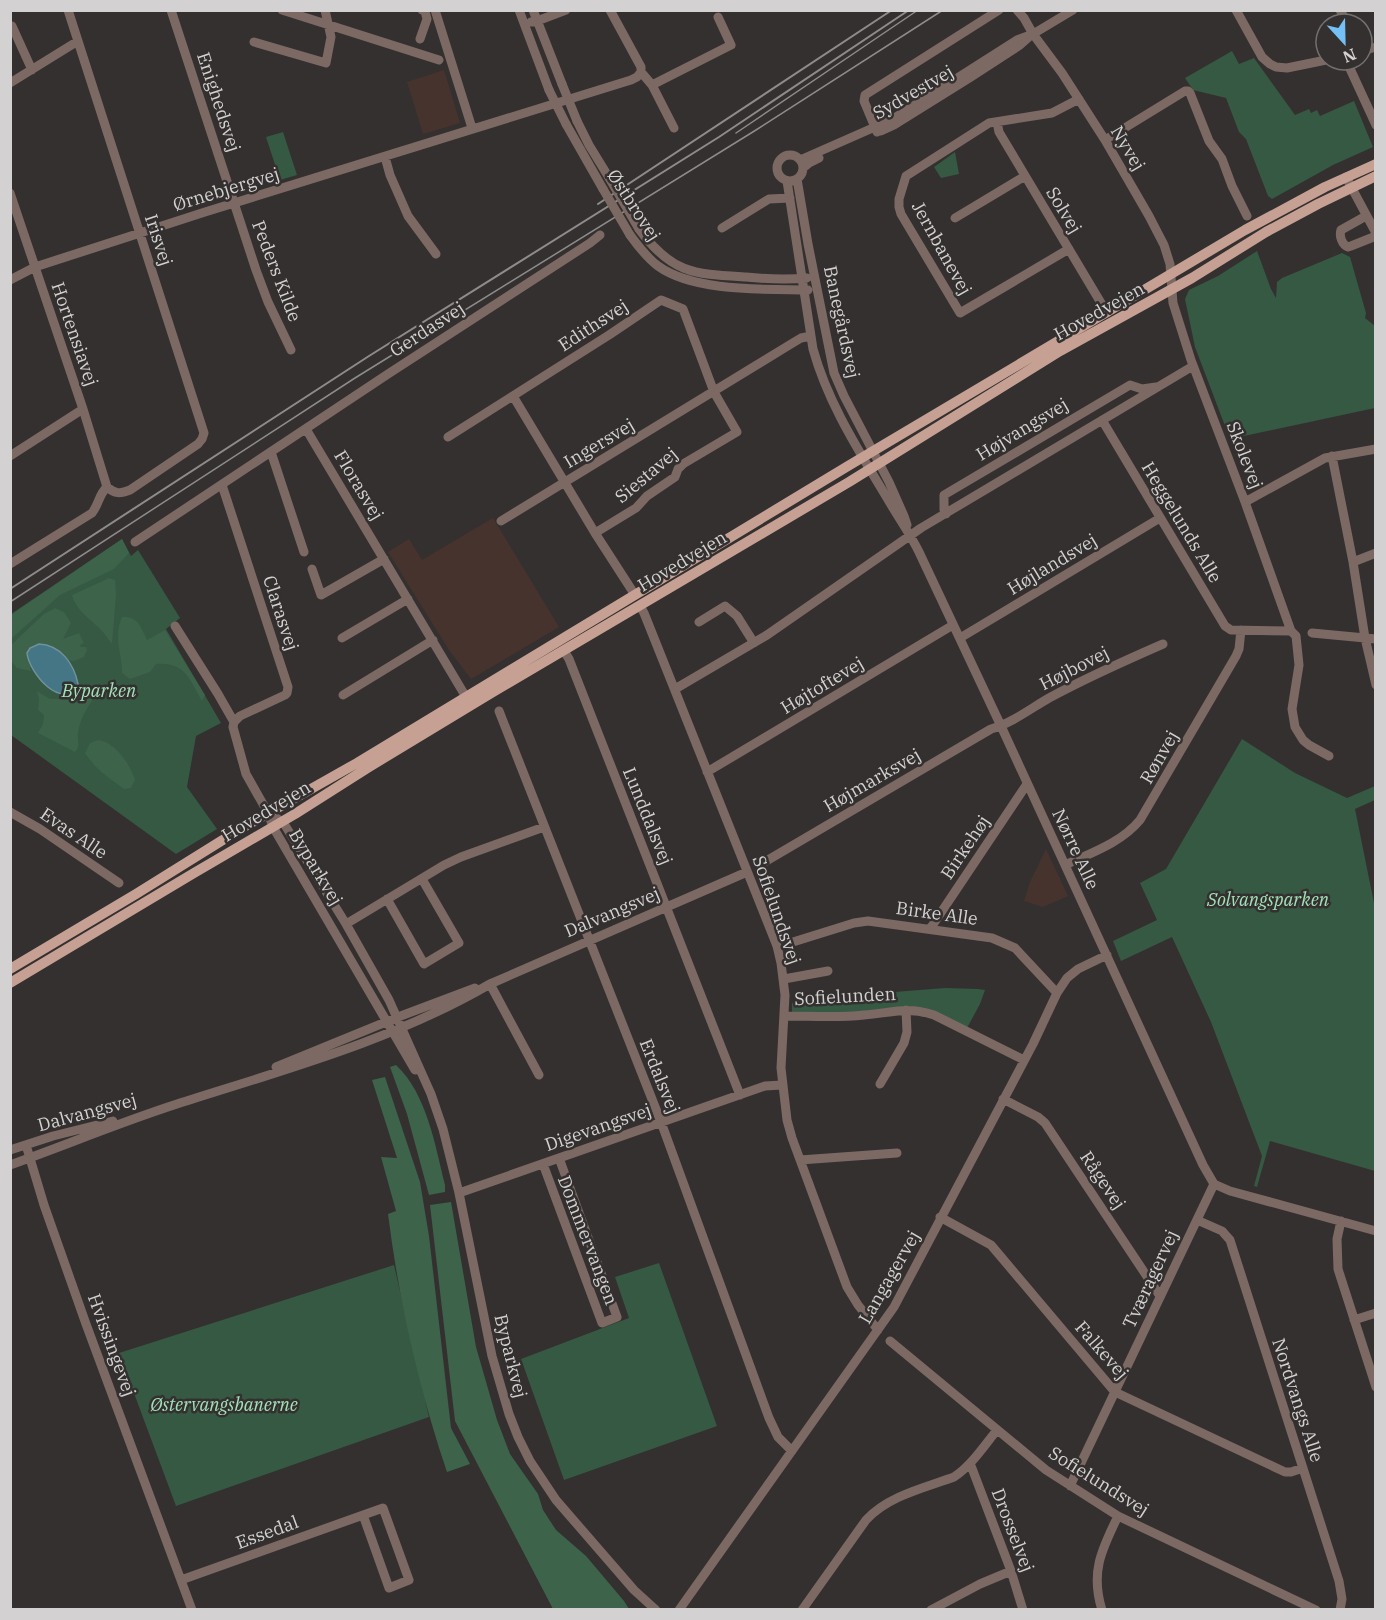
<svg xmlns="http://www.w3.org/2000/svg" width="1386" height="1620" font-family="'IBM Plex Serif',serif">
	<style>
		.education { fill: #47332e }
		.green { fill: #355943 }
		.forest { fill: #3d634b }
		.water { fill: #457686; stroke: #70919c; stroke-width: 1.5 }
		.lines { fill: none; stroke-linecap: round; stroke-linejoin: round }
		.minor { stroke: #7c6963; stroke-width: 9 }
		.major { stroke: #c7a094; stroke-width: 10 }
		.tram { stroke: #8e8c8b; stroke-width: 1.5 }
		.rail { stroke: #8e8c8b; stroke-width: 2 }
		.minor-bridge { stroke: #7c6963; stroke-width: 9 }
		.labels { text-anchor: middle; dominant-baseline: central; stroke-width: 5; stroke-linejoin: round; paint-order: stroke }
		.street-label { font-size: 18px; fill: #d3d1d1; stroke: #33302f }
		.park-label { font-size: 18px; font-style: italic; fill: #a1e2b8; stroke: #33302f }
	</style>
	<rect width="100%" height="100%" fill="#33302f"/>
	<!-- education -->
	<path class="education" d="M444 70 460 123 423 134 407 82Z
		M493 518 559 627 471 679 449 650 388 552 409 539 422 560Z
		M1046 849 1068 896 1043 907 1024 901 1030 882Z"/>
	<!-- green -->
	<path class="green" d="M1232 51 1239 64 1254 58 1295 115 1309 109 1311 113 1317 110 1320 116 1354 101 1373 147 1333 165 1272 199 1268 196 1246 139 1239 132 1226 98 1193 90 1185 78Z
		M283 132 297 175 280 180 266 137Z
		M955 152 959 174 941 178 934 167Z
		M1257 251 1271 289 1276 298 1277 282 1282 278 1342 253 1350 257 1366 313 1365 318 1375 326V408L1230 439 1195 347 1185 299 1189 290 1218 276Z
		M122 539 131 556 138 550 180 618 166 629 221 723 196 736 187 787 217 829 176 854 11 735V614Z
		M1242 739 1295 773 1347 798 1375 786V800L1355 809 1375 908V1171L1270 1141 1257 1187 1254 1186 1262 1156 1211 1022 1172 937 1121 961 1113 941 1157 920 1140 883 1166 869Z
		M945 988 978 989 985 990 980 1004 967 1028 934 1012 864 1013 792 1012V1003L856 992V995Z
		M659 1263 717 1426 564 1480 521 1359 629 1318 615 1277Z
		M394 1265 429 1417 176 1506 119 1353Z"/>
	<!-- forest -->
	<path class="forest" d="M122 539 129 553 114 569 60 595 11 639V615Z
		M109 578 115 580 116 595 112 644C109 640 106 636 103 632 93 621 75 610 72 595Z
		M55 608 64 612 71 623 63 639 79 633 84 643 80 645 81 647H86L87 650 84 657 74 661 68 660 56 648 43 644 27 653 31 671 17 668 11 661V645L44 614Z
		M122 617C138 616 141 627 147 640L165 630 205 695 202 701C189 679 186 662 156 664L150 672 130 679 122 673C122 653 113 637 122 617Z
		M37 691 50 699H93C86 710 80 719 78 733 77 741 81 746 75 752L38 733 43 724 44 715 38 710 39 699Z
		M98 740C114 741 131 765 135 780L131 788 124 789C109 778 95 769 85 753L90 743Z
		M396 1065C427 1094 435 1145 445 1185V1192L429 1195 407 1114 390 1067Z
		M385 1077 420 1182 429 1236 451 1428 470 1464 447 1472C419 1389 399 1302 388 1214L396 1211 381 1157 397 1158 372 1080Z
		M451 1202 476 1347 497 1420 510 1454 538 1494 543 1510 556 1530 586 1556 624 1601 629 1609H553L455 1421 430 1205Z"/>
	<!-- water -->
	<path class="water" d="M39 644C61 645 74 664 78 684 62 712 29 673 27 653L30 648Z"/>
	<g class="lines">
		<!-- minor -->
		<path class="minor" d="M68 10 204 433 202 439 198 444 130 490C120 494 115 494 107 487
			M171 10 256 270 268 302 291 350
			M282 10 439 60
			M435 10 472 128
			M519 10 549 90
			M533 10 562 84
			M610 10 641 67V72L652 85 674 128
			M1017 10 1024 18 1033 34 1062 73 1105 140 1149 216 1164 245 1170 264 1173 303 1191 360 1245 502 1291 631 1296 636 1299 665 1292 709 1295 727 1303 740 1309 745 1329 756
			M1236 10 1262 57 1270 64 1276 67 1287 68 1326 60
			M1340 10 1348 24
			M531 22 537 21 566 10
			M12 26 32 70
			M420 39 427 19 425 11 422 10
			M254 42 326 63 331 37 325 10
			M1362 51 1376 47
			M1346 60 1376 125
			M10 83 78 41
			M652 85 731 45 718 17
			M577 121 589 145 608 176
			M997 122 999 132 1107 313
			M566 124 603 189
			M881 131 894 125 971 77 1020 45 1029 37
			M877 132 864 101 865 95 999 10
			M1105 140 1185 91H1188L1190 93 1209 141 1222 159 1232 186 1247 216
			M777 168a13 13 0 1 1 26 0a13 13 0 1 1-26 0Z
			M385 157 390 175 408 216 436 254
			M800 160 875 127 896 117 1017 40 1033 34 1073 10
			M803 168 809 163 819 158
			M1346 177 1376 233
			M797 179 808 244 834 373 844 396 889 482 904 516 907 525
			M787 181 813 349C829 407 863 457 893 508 902 523 911 536 919 552L1001 726 1203 1165 1214 1184
			M10 193 83 409 107 487
			M1366 216 1341 230C1339 236 1342 245 1348 247L1351 246 1376 236
			M955 218 1025 176
			M722 228 769 199 790 198
			M639 229C672 274 694 274 746 277 766 279 786 280 807 278
			M630 235C638 246 647 258 658 266 694 292 764 289 808 290
			M1069 249 960 313 901 214 899 207V199L906 176 989 123 1052 113 1079 99
			M10 280 35 267 205 212 631 80 637 77 641 72
			M513 396 595 533 635 595
			M1102 420 1225 626 1231 630 1291 631
			M306 429 466 697
			M448 437 609 335 661 300 683 309 714 392 737 432 683 464 678 469 675 477 647 496 636 508 595 533
			M271 452 304 552
			M10 456 83 409
			M1332 456 1353 562 1365 638 1376 685
			M222 485 288 687 287 693 285 695 240 716 234 722 233 727 246 774 268 813 273 827 415 1070
			M1245 502 1325 458 1376 449
			M946 514 944 510V495L1130 385 1142 389 1156 387
			M501 521 791 344 801 338 811 336
			M135 542 388 374 590 243 600 235
			M1353 562 1376 553
			M10 564 92 513C99 504 99 494 107 487
			M312 569 321 595 384 559
			M640 606 644 613 777 946 781 963 785 995 781 1068 787 1120 792 1138 847 1287 858 1305 878 1330
			M699 622 725 606 737 616 754 643
			M175 626 218 694 234 722
			M1312 633 1376 639
			M342 638 408 599
			M960 638 1160 518
			M564 651 569 659 740 1095
			M675 689 767 635 921 528 1193 366
			M343 695 433 640
			M499 711 661 1122 769 1418 778 1437 792 1451
			M707 772 953 625
			M10 812 40 829 119 883
			M268 813 283 822 346 924 389 1000 431 1094 443 1129 459 1193 492 1356 509 1414 518 1437 530 1461 556 1500 634 1590 656 1610
			M761 864 991 729C1012 723 1030 709 1049 698 1086 678 1124 661 1163 644
			M1065 865C1091 853 1121 843 1140 820L1236 656 1239 649 1241 630
			M387 899 424 964 459 943 422 879
			M346 924 444 865 461 857 544 827
			M930 929 1027 784
			M793 942 854 923 868 921 992 938 1015 948 1057 993
			M784 979 828 971
			M490 984 539 1075
			M785 1016C811 1016 838 1018 864 1015 892 1013 906 1006 934 1015L1024 1060
			M276 1067 398 1017 475 988
			M880 1084 904 1043 907 1032 906 1010
			M1003 1099 1038 1117 1045 1123 1160 1296
			M26 1145 44 1205 86 1324 192 1610
			M10 1150 53 1136 113 1121
			M800 1160 897 1153
			M543 1164 602 1323 617 1317 559 1158
			M10 1165C66 1145 121 1122 177 1104 283 1070 392 1041 490 984L747 872
			M1214 1184 1230 1191 1376 1231
			M459 1193 765 1086 782 1085
			M940 1217 991 1245 1115 1392 1285 1472H1291L1303 1468
			M1197 1220 1222 1231 1230 1240 1339 1581 1342 1599 1340 1610
			M1341 1221 1337 1239 1338 1269 1376 1387
			M1354 1320 1376 1313
			M890 1341 1046 1470 1118 1516 1316 1610
			M970 1463 1011 1571 1023 1610
			M1070 1486 1214 1184
			M181 1580 366 1514 383 1508 409 1580 389 1588 363 1515
			M679 1610 894 1307 1033 1044 1057 993 1067 978 1078 969 1107 955
			M802 1610 866 1520C888 1496 924 1488 954 1477 971 1466 984 1446 997 1430
			M931 1610 980 1584 1011 1571
			M1102 1610C1090 1572 1102 1549 1118 1516"/>
		<!-- major -->
		<path class="major" d="M10 969 136 894 242 828 357 763 848 466 1245 230 1325 187 1376 164
			M10 983 194 873 295 814 369 767 493 692 849 482 1060 351 1192 278 1266 232 1318 204 1376 176"/>
		<!-- tram -->
		<path class="tram" d="M736 133 918 10
			M10 602 355 378 756 130 943 10"/>
		<!-- rail -->
		<path class="rail" d="M598 204 892 10
			M10 589 369 356 719 137 909 10"/>
		<!-- minor-bridge -->
		<path class="minor-bridge" d="M562 84 577 121
			M549 90 566 124
			M608 176 639 229
			M603 189 630 235"/>
	</g>
	<g class="labels">
		<!-- street labels -->
		<g class="street-label">
			<text transform="translate(913 92) rotate(-30)">Sydvestvej</text>
			<text transform="translate(219 102) rotate(72)">Enighedsvej</text>
			<text transform="translate(1128 148) rotate(59)">Nyvej</text>
			<text transform="translate(226 189) rotate(-17)">Ørnebjergvej</text>
			<text transform="translate(634 205) rotate(57)">Østbrovej</text>
			<text transform="translate(1064 210) rotate(59)">Solvej</text>
			<text transform="translate(159 240) rotate(72)">Irisvej</text>
			<text transform="translate(942 248) rotate(61)">Jernbanevej</text>
			<text transform="translate(277 271) rotate(69)">Peders Kilde</text>
			<text transform="translate(1099 311) rotate(-29)">Hovedvejen</text>
			<text transform="translate(842 322) rotate(78)">Banegårdsvej</text>
			<text transform="translate(593 325) rotate(-33)">Edithsvej</text>
			<text transform="translate(427 329) rotate(-33)">Gerdasvej</text>
			<text transform="translate(75 334) rotate(71)">Hortensiavej</text>
			<text transform="translate(1022 429) rotate(-31)">Højvangsvej</text>
			<text transform="translate(599 443) rotate(-31)">Ingersvej</text>
			<text transform="translate(1245 455) rotate(69)">Skolevej</text>
			<text transform="translate(646 475) rotate(-40)">Siestavej</text>
			<text transform="translate(359 485) rotate(59)">Florasvej</text>
			<text transform="translate(1182 522) rotate(59)">Heggelunds Alle</text>
			<text transform="translate(682 561) rotate(-31)">Hovedvejen</text>
			<text transform="translate(1052 564) rotate(-31)">Højlandsvej</text>
			<text transform="translate(281 613) rotate(72)">Clarasvej</text>
			<text transform="translate(1074 668) rotate(-27)">Højbovej</text>
			<text transform="translate(822 685) rotate(-31)">Højtoftevej</text>
			<text transform="translate(1159 757) rotate(-60)">Rønvej</text>
			<text transform="translate(872 780) rotate(-30)">Højmarksvej</text>
			<text transform="translate(266 811) rotate(-31)">Hovedvejen</text>
			<text transform="translate(648 816) rotate(68)">Lunddalsvej</text>
			<text transform="translate(74 833) rotate(34)">Evas Alle</text>
			<text transform="translate(965 847) rotate(-56)">Birkehøj</text>
			<text transform="translate(1076 849) rotate(65)">Nørre Alle</text>
			<text transform="translate(316 867) rotate(59)">Byparkvej</text>
			<text transform="translate(777 910) rotate(71)">Sofielundsvej</text>
			<text transform="translate(612 912) rotate(-23)">Dalvangsvej</text>
			<text transform="translate(937 913) rotate(8)">Birke Alle</text>
			<text transform="translate(845 996) rotate(-3)">Sofielunden</text>
			<text transform="translate(660 1076) rotate(68)">Erdalsvej</text>
			<text transform="translate(87 1112) rotate(-15)">Dalvangsvej</text>
			<text transform="translate(598 1127) rotate(-19)">Digevangsvej</text>
			<text transform="translate(1103 1180) rotate(56)">Rågevej</text>
			<text transform="translate(588 1240) rotate(69)">Dommervangen</text>
			<text transform="translate(889 1277) rotate(-60)">Langagervej</text>
			<text transform="translate(1150 1279) rotate(-65)">Tværagervej</text>
			<text transform="translate(112 1345) rotate(70)">Hvissingevej</text>
			<text transform="translate(1102 1350) rotate(49)">Falkevej</text>
			<text transform="translate(511 1356) rotate(76)">Byparkvej</text>
			<text transform="translate(1298 1400) rotate(72)">Nordvangs Alle</text>
			<text transform="translate(1099 1481) rotate(32)">Sofielundsvej</text>
			<text transform="translate(1013 1530) rotate(69)">Drosselvej</text>
			<text transform="translate(267 1532) rotate(-20)">Essedal</text>
		</g>
		<!-- park labels -->
		<g class="park-label">
			<text x="99" y="690">Byparken</text>
			<text x="1268" y="899">Solvangsparken</text>
			<text x="224" y="1404">Østervangsbanerne</text>
		</g>
	</g>
	<!-- border -->
	<rect width="1386" height="1620" fill="none" stroke="#d3d1d1" stroke-width="24"/>
	<!-- north arrow -->
	<g transform="translate(1344 42) rotate(158)"><circle r="28" fill="#33302f" stroke="#737070" stroke-width="1.5"/>
	<path d="M0-4.5L10 22L0 15L-10 22Z" fill="#74c0f6"/>
	<text y="-9" font-size="16" font-weight="bold" text-anchor="middle" fill="#d3d1d1">N</text>
	</g>
</svg>
